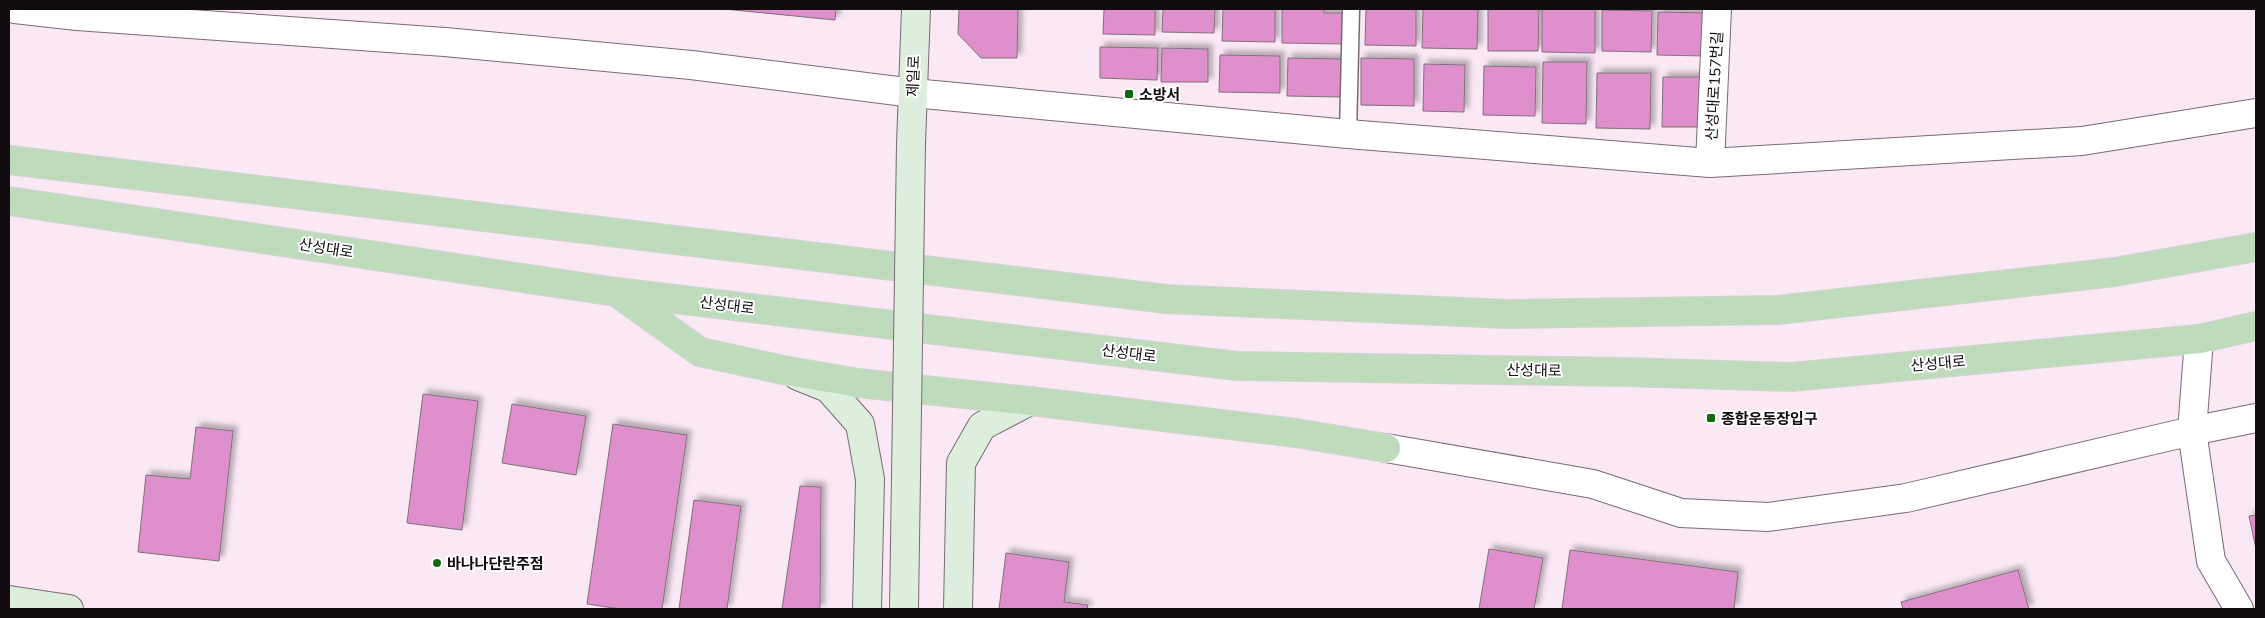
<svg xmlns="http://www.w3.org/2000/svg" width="2265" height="618" font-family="Mulish,'Noto Sans KR',sans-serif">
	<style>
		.building { fill: #df90cc; stroke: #80707b; filter: url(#shadow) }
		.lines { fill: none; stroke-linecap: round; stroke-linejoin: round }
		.service-casing { stroke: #7a6a75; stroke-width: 19 }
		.minor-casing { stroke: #7a6a75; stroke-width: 30 }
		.secondary-casing { stroke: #7a6a75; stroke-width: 30 }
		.primary-casing { stroke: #d4d3d4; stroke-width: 30 }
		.service { stroke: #fff; stroke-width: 16 }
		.minor { stroke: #fff; stroke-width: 28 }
		.secondary { stroke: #deeedd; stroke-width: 28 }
		.primary { stroke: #bedcbb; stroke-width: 28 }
		.secondary-bridge-casing { stroke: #7a6a75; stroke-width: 30; stroke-linecap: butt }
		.secondary-bridge { stroke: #deeedd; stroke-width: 28 }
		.poi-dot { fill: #106910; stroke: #fff; stroke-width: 2 }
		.labels { text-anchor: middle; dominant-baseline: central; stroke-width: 4; stroke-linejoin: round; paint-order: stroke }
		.street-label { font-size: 15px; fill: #120c10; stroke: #fff }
		.poi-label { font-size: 15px; font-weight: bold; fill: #120c10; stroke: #fff; text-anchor: start }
	</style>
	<defs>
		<filter id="shadow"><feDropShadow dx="4.5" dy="-4.5" stdDeviation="2.5" flood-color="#0004"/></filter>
	</defs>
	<rect width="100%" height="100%" fill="#fae8f5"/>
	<!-- building -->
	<path class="building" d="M724 9H836L835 20Z
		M959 9H1018L1017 58H981L958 34Z
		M1104 9H1155V35L1103 34Z
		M1163 9H1215L1214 33 1162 32Z
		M1223 9H1275V42L1222 41Z
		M1282 9H1324V13H1343V44L1282 43Z
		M1366 9H1416V46L1365 45Z
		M1423 9H1478L1477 49 1422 48Z
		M1488 9H1539L1538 51H1488Z
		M1542 9H1595V53L1542 52Z
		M1602 10 1652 11 1651 52 1602 51Z
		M1658 12 1706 13V56L1657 55Z
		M1100 47 1158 48 1157 80 1100 78Z
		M1162 48 1208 49V82H1161Z
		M1220 55 1280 56V93L1219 92Z
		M1288 58 1342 59 1341 97 1287 96Z
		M1361 58 1414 59V106L1361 105Z
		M1543 62H1587L1586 124 1542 123Z
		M1424 64 1465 65 1464 112 1423 111Z
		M1484 66 1536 67 1535 116 1483 115Z
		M1597 73H1651L1650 129 1596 128Z
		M1663 77H1709V127H1662Z
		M423 394 478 401 462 530 407 523Z
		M512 404 586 416 576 475 502 463Z
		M613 424 687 435 662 609H620L587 604Z
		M196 427 233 431 219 561 138 552 146 475 190 479Z
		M800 486 821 487 820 609H782Z
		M694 500 741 506 727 609H679Z
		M2256 515V549L2249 516Z
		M1489 549 1543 558 1534 609H1479Z
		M1570 550 1738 572 1734 609H1562Z
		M1006 553 1069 562 1064 602 1088 605 1087 609H999Z
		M2018 570 2029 609H1903L1901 602Z"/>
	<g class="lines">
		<defs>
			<path id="service" d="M1348 134 1351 9"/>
			<path id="minor" d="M15 9 77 16 445 42 691 65 913 93 1348 134 1710 163 2082 141 2256 113
				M1710 163 1717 9
				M1386 448 1593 484 1681 513 1768 517 1906 498 2192 431 2199 339
				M2239 609 2211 561 2192 431 2256 418"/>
			<path id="secondary" d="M911 144 916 9
				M798 376 828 388 860 424 870 479 867 609
				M9 600 69 609
				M958 609 961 463 982 426 1030 401"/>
			<path id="primary" d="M9 160 1166 299 1507 314 1777 310 2115 272 2256 247
				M9 201 616 292 1237 366 1626 372 1791 377 2199 339 2256 326
				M619 294 700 352 783 370 858 383 1030 401 1296 433 1386 448"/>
		</defs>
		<!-- service casing -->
		<use href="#service" class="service-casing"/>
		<!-- minor casing -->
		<use href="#minor" class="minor-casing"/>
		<!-- secondary casing -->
		<use href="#secondary" class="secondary-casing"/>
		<!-- primary casing -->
		<use href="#primary" class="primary-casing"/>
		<!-- service -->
		<use href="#service" class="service"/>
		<!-- minor -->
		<use href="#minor" class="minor"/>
		<!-- secondary -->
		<use href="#secondary" class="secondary"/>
		<!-- primary -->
		<use href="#primary" class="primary"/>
		<defs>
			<path id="secondary-bridge" d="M904 609 911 144"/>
		</defs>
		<!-- secondary-bridge casing -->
		<use href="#secondary-bridge" class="secondary-bridge-casing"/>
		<!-- secondary-bridge -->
		<use href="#secondary-bridge" class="secondary-bridge"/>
	</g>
	<!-- markers -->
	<g class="poi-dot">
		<rect x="1124" y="89" width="10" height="10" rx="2.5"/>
		<rect x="1706" y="413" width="10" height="10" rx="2.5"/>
		<circle cx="437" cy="563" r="5"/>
	</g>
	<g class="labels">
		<!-- street labels -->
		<g class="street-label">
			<text transform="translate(913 76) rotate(-88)">제일로</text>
			<text transform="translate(1714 86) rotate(-87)">산성대로157번길</text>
			<text transform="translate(326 248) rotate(9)">산성대로</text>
			<text transform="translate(727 305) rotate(7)">산성대로</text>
			<text transform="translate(1129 353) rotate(7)">산성대로</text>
			<text transform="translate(1938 363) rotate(-5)">산성대로</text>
			<text transform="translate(1534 370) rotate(1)">산성대로</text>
		</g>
		<!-- poi labels -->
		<g class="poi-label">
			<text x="1139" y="94">소방서</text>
			<text x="1721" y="418">종합운동장입구</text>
			<text x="447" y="563">바나나단란주점</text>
		</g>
	</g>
	<!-- border -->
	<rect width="2265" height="618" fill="none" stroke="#120c10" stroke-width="20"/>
</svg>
